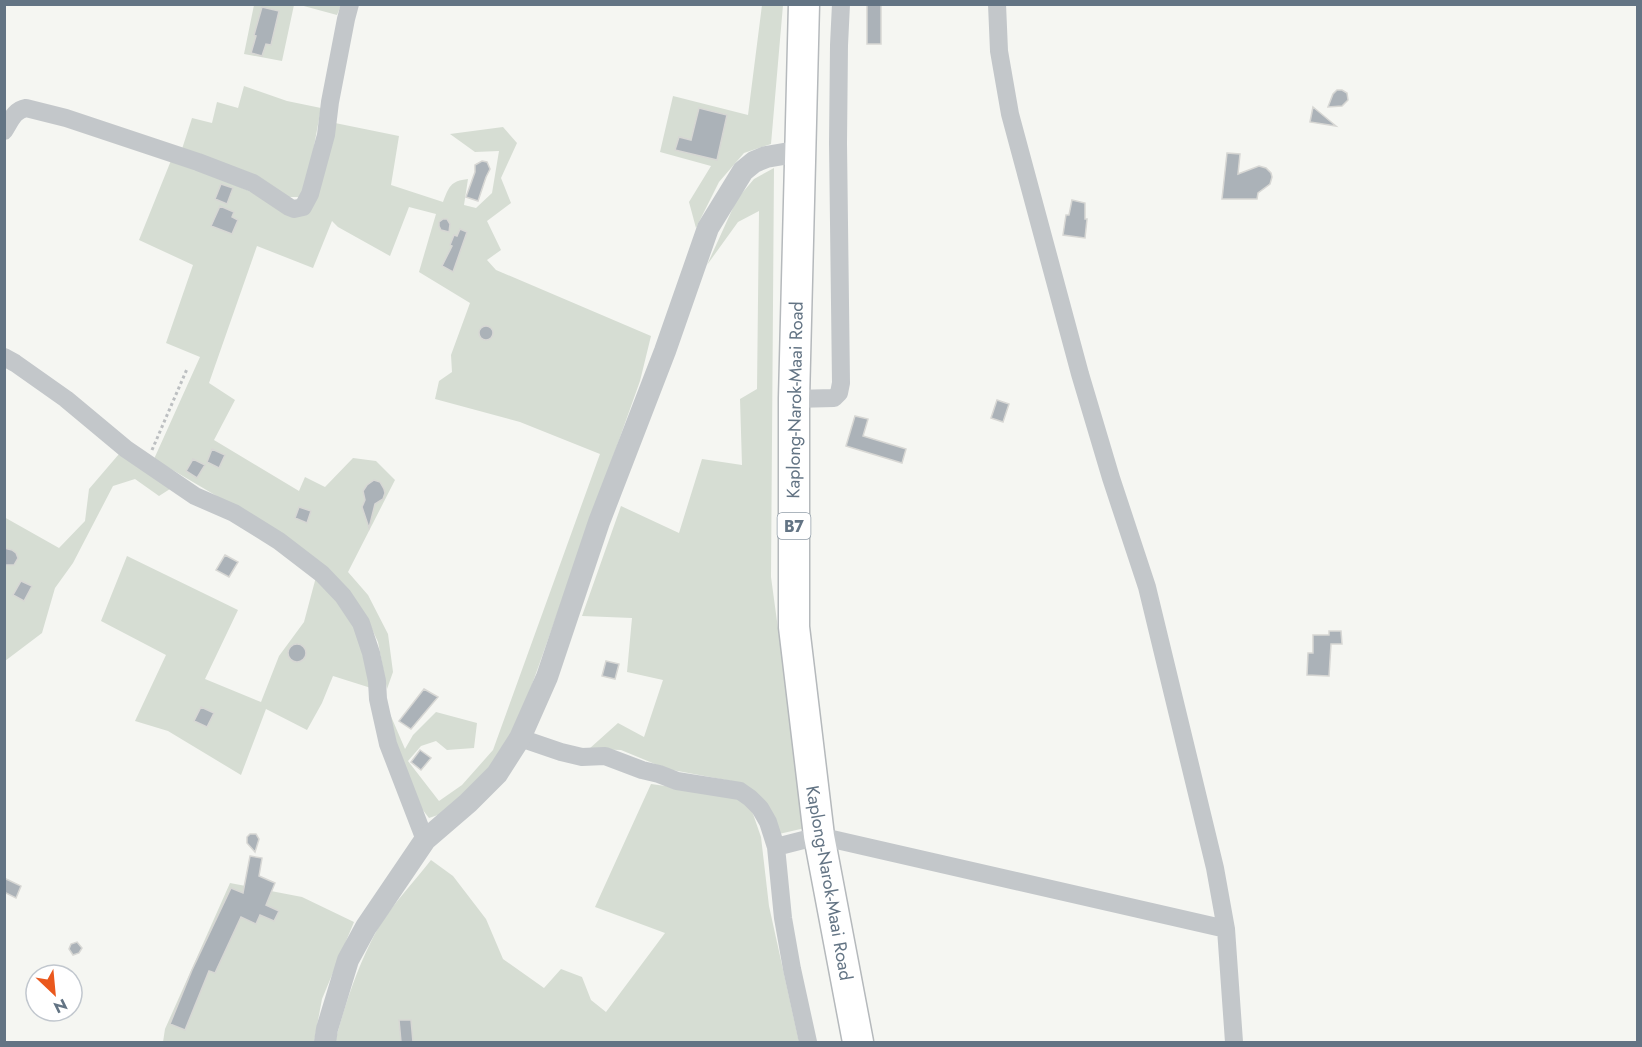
<svg xmlns="http://www.w3.org/2000/svg" width="1642" height="1047" font-family="Jost,sans-serif">
	<style>
		.green { fill: #d6ddd3 }
		.building { fill: #abb2b8; stroke: #d7d7d4; stroke-width: 1.5 }
		.lines { fill: none; stroke-linecap: round; stroke-linejoin: round }
		.trunk-casing { stroke: #b5b9bc; stroke-width: 33 }
		.path { stroke: #bcbfc1; stroke-width: 3; stroke-dasharray: 3 3; stroke-linecap: butt }
		.minor { stroke: #c3c7ca; stroke-width: 18 }
		.tertiary { stroke: #c3c7ca; stroke-width: 22 }
		.trunk { stroke: #fff; stroke-width: 30 }
		.labels { text-anchor: middle; dominant-baseline: central; stroke-width: 6; stroke-linejoin: round; paint-order: stroke }
		.shield { fill: #fff; stroke: #929ea9; stroke-width: 1.5 }
		.shield-label { font-size: 16px; font-weight: bold; fill: #637484 }
		.street-label { font-size: 18px; fill: #637484; stroke: #fff }
	</style>
	<rect width="100%" height="100%" fill="#f5f6f2"/>
	<!-- green -->
	<path class="green" d="M254 5H294L282 61 244 54Z
		M300 5H341L337 15Z
		M762 5H783L771 144 744 153 719 182 696 228 689 202 711 166 660 152 673 96 748 115Z
		M244 86 287 101 321 108 306 190 300 197H289L182 149 192 118 212 123 217 102 238 108Z
		M335 123 399 136 391 185 443 202C449 187 450 181 468 179L464 205 476 208 492 193 499 151 475 152 450 134 503 127 517 143 501 178 511 203 487 221 501 250 487 260 496 270 651 336 640 381 513 738 476 789 447 812 429 818 415 800 393 743 387 707 405 749 413 735 436 712 477 723 474 748 447 750 436 741 421 746 408 761 439 801 462 785 493 750 600 454 520 422 435 399 439 381 452 372 451 355 470 303 419 272 436 214 409 207 390 256 338 227 332 221 313 268 257 246 209 383 235 400 214 440 299 491 305 477 325 487 353 458 376 461 395 480 348 572 368 595 388 634 393 672 387 689 378 642 365 614 286 537 154 459 200 357 166 343 193 265 139 240 172 158 303 214Z
		M774 168 771 577 805 828 779 834 742 783 667 769 621 750 589 749 618 723 644 737 663 680 627 672 632 618 582 616 621 506 679 533 702 459 742 465 740 399 757 389 759 211 738 222 707 265 737 199 754 179Z
		M119 454 170 489 159 496 135 479 113 486 73 563 55 588 42 633 5 661 4 517 59 548 85 521 89 489Z
		M127 556 238 610 205 679 261 702 279 656 304 622 316 577 354 620 371 688 333 676 322 703 307 730 266 709 241 775 168 731 135 721 166 655 101 621Z
		M651 784 737 796 752 811 761 837 769 906 799 1042H335C345 1004 358 965 377 930 390 907 415 881 431 860L453 876 486 919 503 959 544 988 561 969 582 977 591 1000 606 1012 665 933 595 907Z
		M230 883 302 897 354 922 322 999 314 1042H163L165 1029Z"/>
	<!-- building -->
	<path class="building" d="M867 4H881V44H867Z
		M262 7 279 11 271 45 266 44 262 56 251 53 256 36 254 35Z
		M1337 90H1342L1347 93 1348 100 1342 106 1328 107 1333 94Z
		M1313 107 1336 126 1310 122Z
		M699 108 727 115 717 160 675 150 679 137 691 140Z
		M1227 153 1240 154 1238 174 1259 166 1266 168 1271 173 1272 177 1270 184 1258 193 1257 199H1222Z
		M482 161 487 162 490 169 486 177 478 201 466 197 475 172V165Z
		M221 184 233 188 227 204 215 199Z
		M1072 200 1085 203V219H1087L1085 238 1063 235 1066 215H1069Z
		M220 206 234 212 232 217 238 220 232 234 211 226Z
		M443 219H447L450 224 449 232 441 230 439 226V222Z
		M460 229 467 232 453 272 442 266 452 246 450 245 454 235 457 236Z
		M479 333a7 7 0 1 1 14 0a7 7 0 1 1-14 0Z
		M997 400 1009 404 1003 422 991 418Z
		M855 416 868 419 863 436 906 449 902 463 846 446Z
		M212 449 225 455 219 468 207 462Z
		M193 459 205 465 197 478 186 471Z
		M374 480 380 482 384 489 385 493 383 499 375 504 369 528 362 507 365 500 363 491 367 485Z
		M299 507 311 511 307 523 295 518Z
		M4 548 12 550 16 553 18 558 14 565H4Z
		M225 555 238 562 229 577 216 570Z
		M21 581 32 586 24 601 13 595Z
		M1329 631H1341L1342 644H1331L1329 676 1307 675 1308 653H1313V635H1329Z
		M288 653a9 9 0 1 1 18 0a9 9 0 1 1-18 0Z
		M606 661 619 664 615 679 602 676Z
		M424 689 438 697 411 729 399 721Z
		M201 707 214 713 207 727 194 721Z
		M420 750 431 758 421 770 411 762Z
		M250 834H256L259 839 255 852 247 843V837Z
		M250 856 262 858 259 876 275 883 266 905 279 911 274 921 260 915 256 924 241 917 215 973 209 971 185 1030 170 1024 192 970 231 888 243 893Z
		M4 878 21 886 16 898 4 892Z
		M77 942 82 948 79 953 73 955 69 949 71 944Z
		M399 1020H411L413 1042H401Z"/>
	<g class="lines">
		<defs>
			<path id="trunk" d="M804 4 794 399V627L819 836 858 1042"/>
		</defs>
		<!-- trunk casing -->
		<use href="#trunk" class="trunk-casing"/>
		<!-- path -->
		<path class="path" d="M152 450 187 369"/>
		<!-- minor -->
		<path class="minor" d="M997 4 999 51 1010 114 1080 374 1111 478 1147 587 1215 868 1226 929 1234 1042
			M4 131C10 122 14 110 26 108L66 118 198 162 253 183 289 207 294 209 303 207 310 194 326 135 330 102 346 19 350 4
			M4 357 15 363 66 399 126 449 195 496 234 513 279 541 322 574 343 596 361 623 371 653 377 681 378 699 388 744 425 840
			M794 399 834 398 839 393 841 383 838 143 839 45 841 4
			M520 738 561 752 582 757 605 756 642 770 659 774 677 781 740 791 750 798 760 808 768 822 776 847 783 918 792 969 808 1042
			M776 847 819 836 1226 929"/>
		<!-- tertiary -->
		<path class="tertiary" d="M325 1042 327 1029 348 960 366 927 425 840 468 803 497 774 520 738 547 677 599 522 665 351 708 228 743 171 754 162 766 157 801 151"/>
		<!-- trunk -->
		<use href="#trunk" class="trunk"/>
	</g>
	<g class="labels">
		<!-- shield labels -->
		<rect class="shield" x="777.5" y="513" width="33" height="26" rx="4.5"/>
		<g class="shield-label">
			<text x="794" y="526">B7</text>
		</g>
		<!-- street labels -->
		<g class="street-label">
			<text transform="translate(795 400) rotate(-89)">Kaplong-Narok-Maai Road</text>
			<text transform="translate(829 883) rotate(80)">Kaplong-Narok-Maai Road</text>
		</g>
	</g>
	<!-- border -->
	<rect width="1642" height="1047" fill="none" stroke="#637484" stroke-width="12"/>
	<!-- north arrow -->
	<g transform="translate(54 993) rotate(154)"><circle r="28" fill="#ffffff" stroke="#c1c7ce" stroke-width="1.5"/>
	<path d="M0-4.5L10 22L0 15L-10 22Z" fill="#ea581d"/>
	<text y="-9" font-size="16" font-weight="bold" text-anchor="middle" fill="#637484">N</text>
	</g>
</svg>
